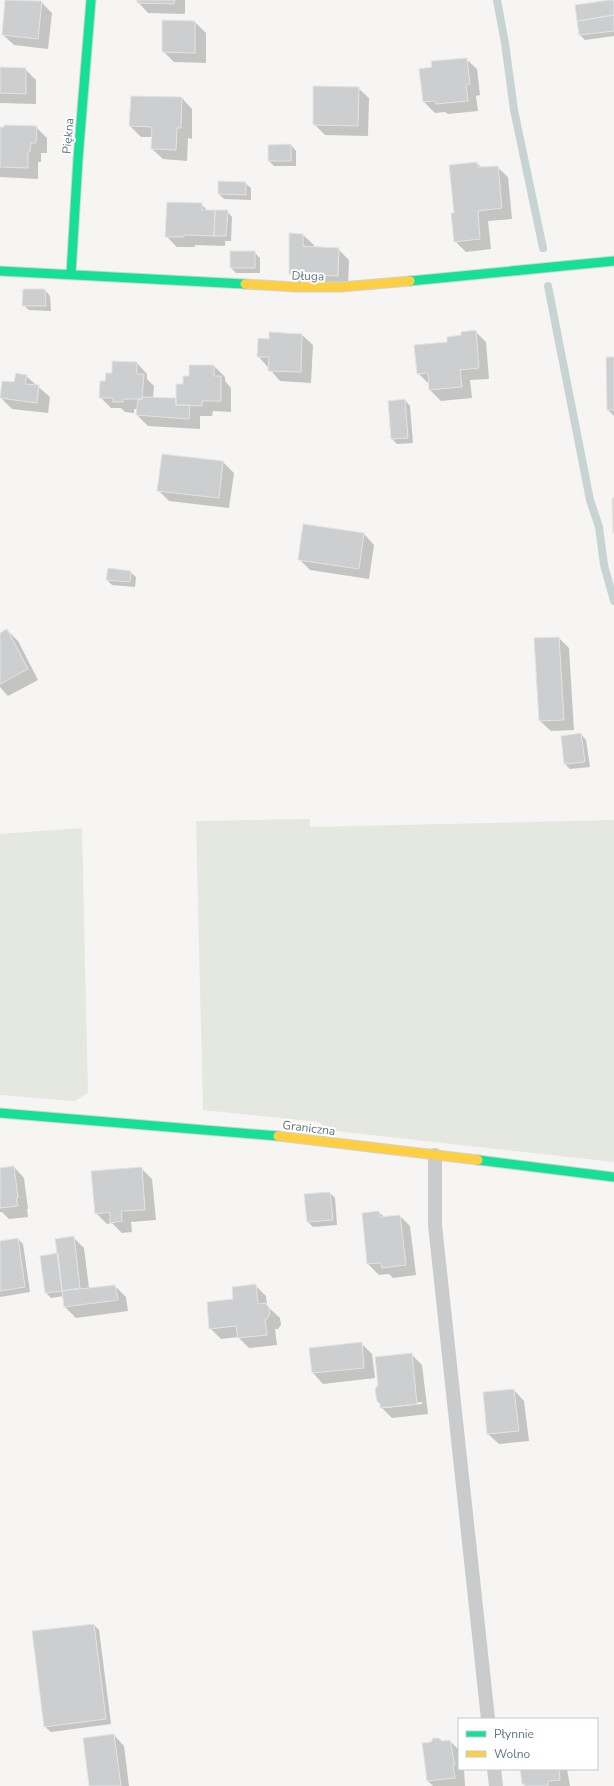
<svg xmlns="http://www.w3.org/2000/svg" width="614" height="1786" font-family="'Nunito Sans',sans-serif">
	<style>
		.green { fill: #e5e7e1 }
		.shadow { fill: #0003; fill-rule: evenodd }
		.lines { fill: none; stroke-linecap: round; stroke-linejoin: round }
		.stream { stroke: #c8d4d4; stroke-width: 8 }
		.building { fill: #cdcecf; stroke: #e5e4e4 }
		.fast-casing { stroke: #d2d3d3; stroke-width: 11 }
		.slow-casing { stroke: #d2d3d3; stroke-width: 11 }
		.lane { stroke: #cacbcc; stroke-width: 14 }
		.fast { stroke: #16e098; stroke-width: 9 }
		.slow { stroke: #ffcf43; stroke-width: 9 }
		.labels { text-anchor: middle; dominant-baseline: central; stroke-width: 4; stroke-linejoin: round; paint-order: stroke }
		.street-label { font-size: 12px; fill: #60777f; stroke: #fff }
	</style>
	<rect width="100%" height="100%" fill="#f6f5f4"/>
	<!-- green -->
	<path class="green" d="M310 819V827L614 820V1162L327 1130 319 1122 203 1110 196 821Z
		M82 828 88 1093 74 1101 0 1095V834Z"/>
	<!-- shadow -->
	<path class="shadow" d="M6 0 41 2 52 13 48 49 14 45 3 35Z
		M138 0H185V14L148 13 138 2Z
		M614 0V36L585 40 580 35Z
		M195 22 206 33V63L174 62 163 51Z
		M466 59 477 69 480 95 476 96 478 111 448 114 445 112 435 113 424 102 420 70 433 68Z
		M0 68 25 69 36 80V104L0 103Z
		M358 88 369 98 368 136 325 135 314 124Z
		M182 98 192 109V139L188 138 187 161 163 159 152 149V137H141L130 126Z
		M36 127 47 138V153H41V162H38V179L0 177V128Z
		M291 145 296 151V166H274L269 161Z
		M477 163 482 168 497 167 508 177 512 219 488 221 491 249 466 252 455 241V213Z
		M245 183 251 188V200L224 199 219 194Z
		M201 204 208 211H227L232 217 231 241H225V246L195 245V247H177L166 236Z
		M303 235 314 245V248L338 249 349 260 348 287 300 285 290 274Z
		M231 252H254L260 258V273H236L231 268Z
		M45 290 50 296 51 311 29 310 23 305Z
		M476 332 486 342 489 379 470 380 472 398 441 401 430 390 429 384 418 373 448 343Z
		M302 335 313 345 311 383 280 381 258 356 270 340Z
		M614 358V416L608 410Z
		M137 363 147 374V379L154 386 153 399H177L190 377V366H214L225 377V381L231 388V412L213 411 212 416H200V429L148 426 137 415 138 409H134V413L125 412 121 408H111L100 397 106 382 112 374Z
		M26 376 50 397 48 413 12 409 1 398 15 383Z
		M405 400 410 406 413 443 397 444 392 439Z
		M163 455 223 462 234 473 229 508 169 501 158 490Z
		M364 534 374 545 369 579 310 570 299 559Z
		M130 572 136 577 135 587 112 585 107 580Z
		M7 630 18 641 38 680 8 696 0 687V634Z
		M559 638 569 648 574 730 551 731 540 721Z
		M581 734 586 740 590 767 570 769 565 764Z
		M14 1167 24 1178 28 1209H27L28 1217 9 1219 2 1212H0V1169Z
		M141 1168 152 1179 156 1220 131 1222 132 1232 122 1233 112 1223 107 1224 96 1213Z
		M330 1193 335 1198 337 1225 313 1227 308 1222Z
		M379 1212 384 1217 400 1216 410 1226 416 1275 393 1278 389 1274 379 1275 368 1264Z
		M73 1237 84 1248 89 1288 115 1286 126 1297 128 1311 76 1318 65 1307 64 1296 51 1298 46 1293 58 1254Z
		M18 1239 23 1244 30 1292 0 1297V1242Z
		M255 1285 266 1296 267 1306 280 1318 281 1325 278 1329H275L277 1345 249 1348 238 1337 221 1339 210 1328 234 1300Z
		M361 1343 372 1354 375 1378 323 1384 313 1373Z
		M411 1354 422 1365 428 1414 392 1418 381 1407ZM422 1402V1404L386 1408V1406Z
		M514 1390 524 1401 529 1441 499 1444 488 1434Z
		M94 1625 99 1630 111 1724 51 1732 45 1727Z
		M114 1735 124 1746 129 1786H90Z
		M450 1741 459 1750V1769H464L465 1786H433L428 1781 442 1742Z
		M521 1769H567L570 1786H525L523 1784Z"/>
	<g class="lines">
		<!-- stream -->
		<path class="stream" d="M497 0 505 43 514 110 543 248
			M548 286 590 500 599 527 604 565 614 601"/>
	</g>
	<!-- building -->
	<path class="building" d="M5 0 42 1 38 39 2 35Z
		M137 0H175L174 4 137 3Z
		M609 0H614V15L577 21 575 5Z
		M614 15V31L579 35 577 21Z
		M162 20 195 21V53L162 52Z
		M467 58 470 84 466 85 468 101 436 104 435 101 423 102 419 69 432 67 431 61Z
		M0 67 26 68V94L0 93Z
		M313 86 359 87 358 126 313 125Z
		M131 96 182 97 181 128H177L176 150 151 149 152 127 129 126Z
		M4 125 37 126 36 143H31L30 152H28V168L0 167V127H4Z
		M291 144V161H268V145Z
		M477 162 478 167 498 166 502 208 478 211 480 239 454 242 451 213H454L449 165Z
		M218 181 246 182V195L218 194Z
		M167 202 202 203V210H215L214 236 184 235V237H165Z
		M215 210H228L226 236H214Z
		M289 233 303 234V246L339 248 338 276 289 274Z
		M230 251H255V268H230Z
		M23 289H45L46 306H22Z
		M476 330 479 368 460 370 462 387 429 390 428 373 417 374 414 345 447 342V337L461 335V332Z
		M269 332 302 334 301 372 268 371 269 357H257L258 338 269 339Z
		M606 357H614V410H607Z
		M112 361 137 362V374H144L142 399H124L123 402H113V398H99L100 381H105L106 373H112Z
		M189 365H214V376H221V401H202V406L176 405V384H183V376H189Z
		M16 373 27 375 25 384 39 385 37 403 0 398 2 381 14 382Z
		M142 397 176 398V405H190L189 419 136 415 138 399H142Z
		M405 399 408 438 391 439 388 401Z
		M162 454 223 461 219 498 157 491Z
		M612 498H614V533H613Z
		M303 524 364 533 359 569 298 560Z
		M108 568 131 571 130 582 106 580Z
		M7 629 28 669 0 684V633Z
		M559 637 564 720 539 721 534 638Z
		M581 733 585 762 564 764 561 736Z
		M14 1166 18 1198H16L18 1206 0 1208V1168Z
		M142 1167 145 1210 121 1211 122 1221 110 1223V1212L95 1214 91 1171Z
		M330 1192 333 1220 307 1222 304 1194Z
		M379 1211 380 1217 400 1215 406 1265 382 1268 381 1263 367 1264 362 1213Z
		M74 1236 80 1288 62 1291 55 1239Z
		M18 1238 25 1287 0 1291V1241Z
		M58 1253 62 1291 45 1293 40 1256Z
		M256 1284 258 1304 265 1303 269 1307 270 1314 267 1319H265L267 1335 238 1338 236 1326 209 1329 207 1302 233 1299 232 1287Z
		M115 1285 118 1300 64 1307 62 1291Z
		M362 1342 364 1368 312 1373 309 1348Z
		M412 1353 417 1404 380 1408V1404L377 1401 375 1389 378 1385 375 1357Z
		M514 1389 519 1431 487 1434 483 1392Z
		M94 1624 106 1719 44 1727 32 1631Z
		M114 1734 121 1786H89L83 1738Z
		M433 1738H439L442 1741 450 1740 455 1765H453L455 1778 427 1781 422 1743 431 1742Z
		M520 1769H559L560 1780 548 1781V1786H525L524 1784H522Z"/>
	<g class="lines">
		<defs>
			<path id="fast" d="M0 271 245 284
				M71 274 78 159 91 0
				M410 281 614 261
				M0 1113 278 1136
				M478 1160 614 1177"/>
			<path id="slow" d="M245 284 296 287H341L410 281
				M278 1136 478 1160"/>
		</defs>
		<!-- fast casing -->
		<use href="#fast" class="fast-casing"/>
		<!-- slow casing -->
		<use href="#slow" class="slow-casing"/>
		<!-- lane -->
		<path class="lane" d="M435 1155V1225L488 1719
			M494 1769 496 1786"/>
		<!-- fast -->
		<use href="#fast" class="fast"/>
		<!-- slow -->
		<use href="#slow" class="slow"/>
	</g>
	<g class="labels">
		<!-- street labels -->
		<g class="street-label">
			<text transform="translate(68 136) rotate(-85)">Piękna</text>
			<text transform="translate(308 276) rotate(2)">Długa</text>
			<text transform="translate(309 1128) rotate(7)">Graniczna</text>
		</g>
	</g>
	<!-- legend -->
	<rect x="458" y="1718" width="140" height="52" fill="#ffffff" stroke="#bfc9cc"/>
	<rect x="466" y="1731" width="20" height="6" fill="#16e098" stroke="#bfc9cc"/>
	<text x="494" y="1738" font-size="12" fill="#60777f">Płynnie</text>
	<rect x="466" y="1751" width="20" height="6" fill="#ffcf43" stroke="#bfc9cc"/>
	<text x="494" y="1758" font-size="12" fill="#60777f">Wolno</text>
</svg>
